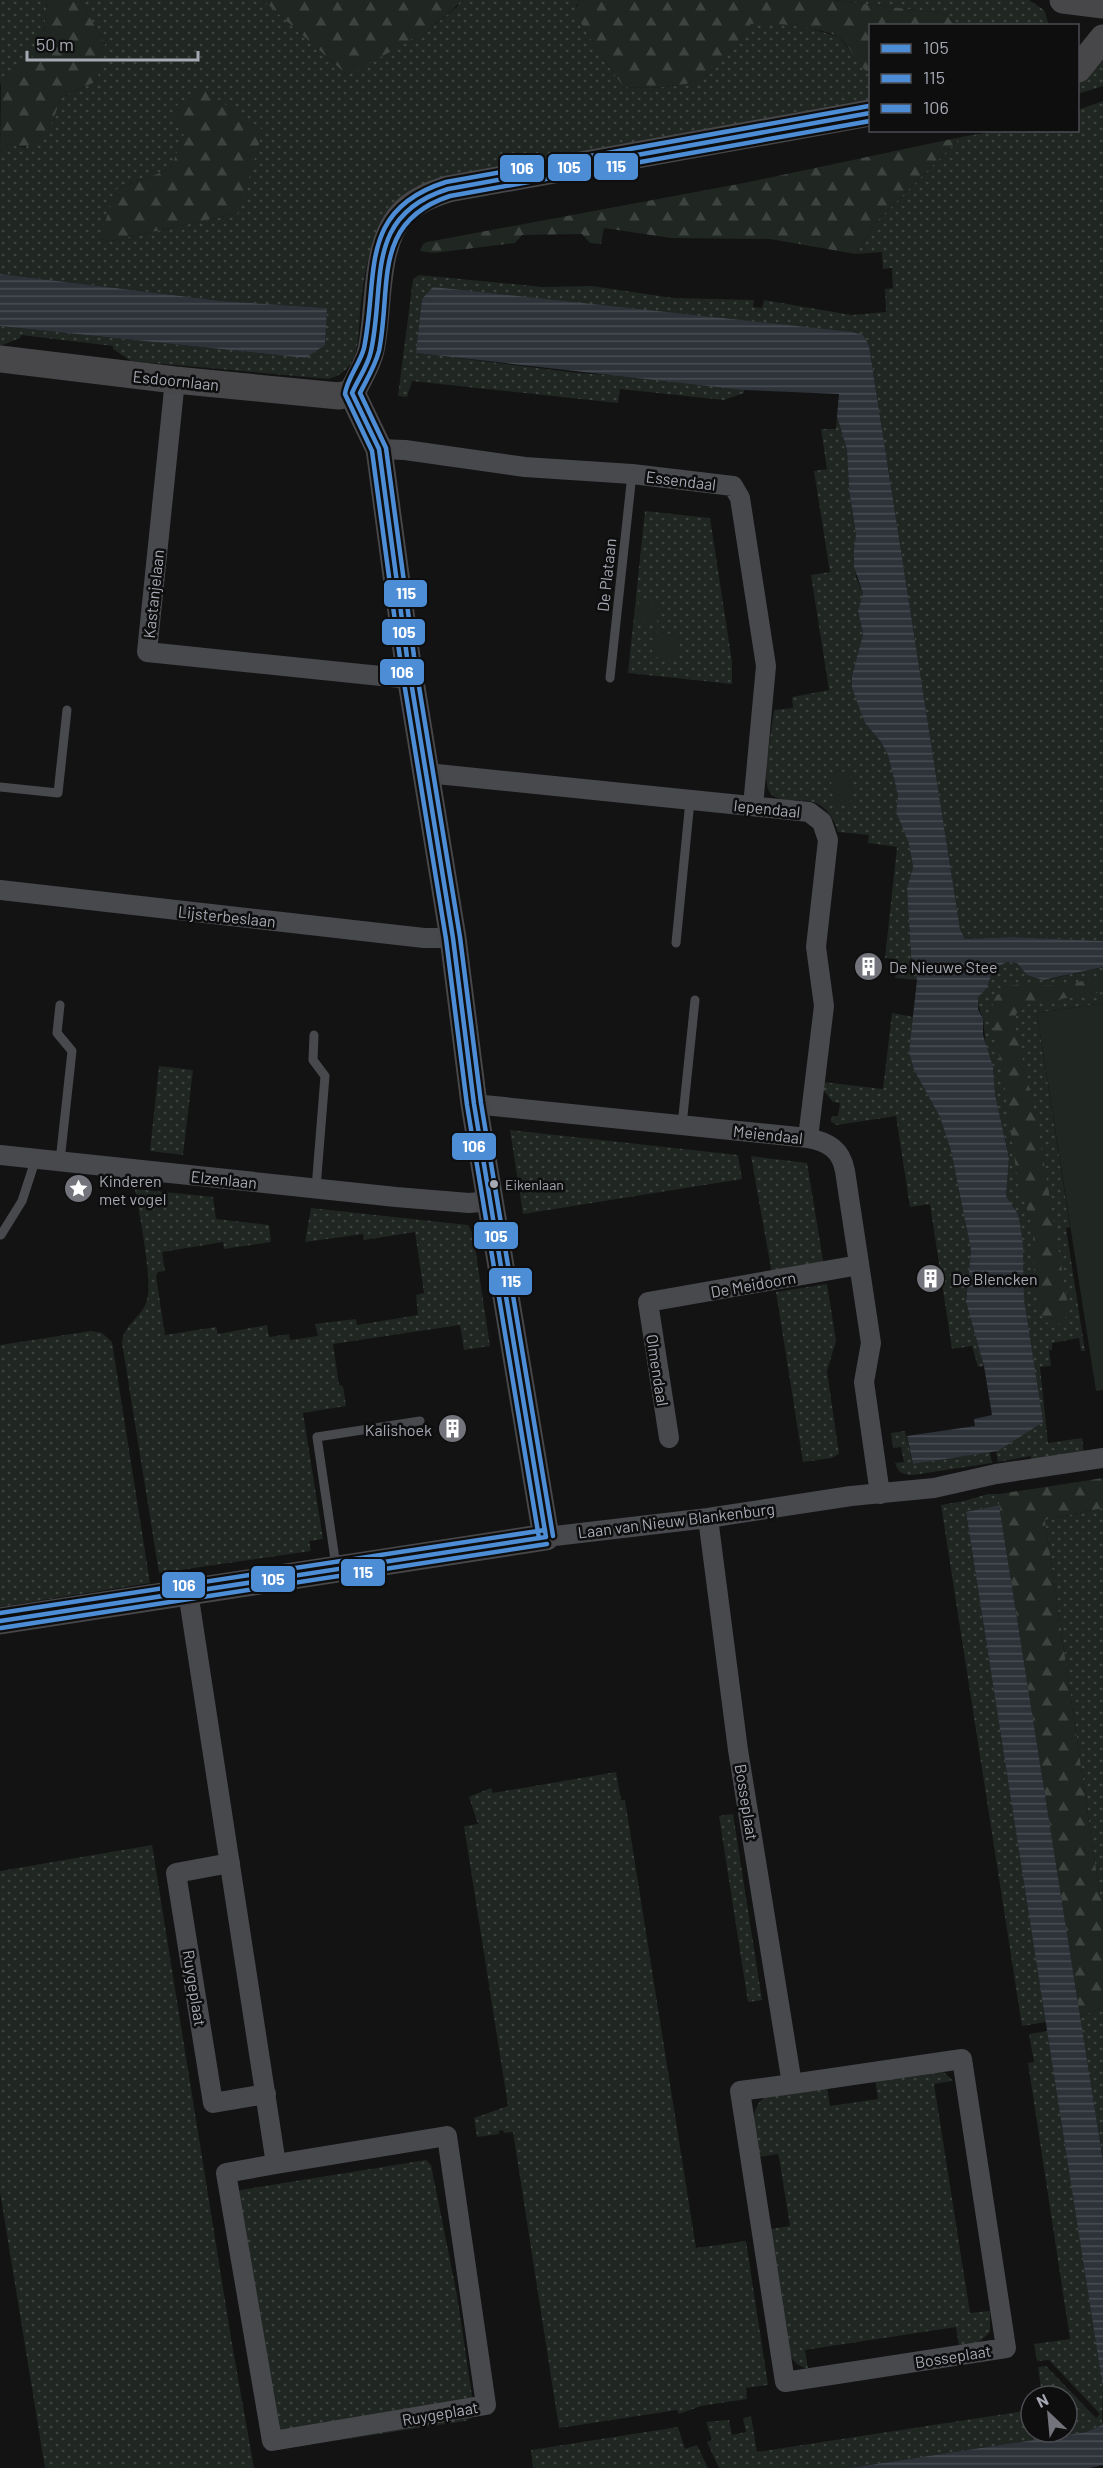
<svg xmlns="http://www.w3.org/2000/svg" width="1103" height="2468" font-family="Barlow,sans-serif">
	<style>
		.grass { fill: url(#grass-dots); fill-rule: evenodd }
		.forest { fill: url(#forest-firs) }
		.green { fill: #202621 }
		.water { fill: url(#water-rules) }
		.lines { fill: none; stroke-linecap: round; stroke-linejoin: round }
		.lane { stroke: #48494d; stroke-width: 9 }
		.street { stroke: #48494d; stroke-width: 20 }
		.secondary { stroke: #47474a; stroke-width: 27 }
		.bus-1-casing { stroke: #0e0e0f; stroke-width: 9 }
		.bus-2-casing { stroke: #0e0e0f; stroke-width: 9 }
		.bus-3-casing { stroke: #0e0e0f; stroke-width: 9 }
		.bus-1 { stroke: #4d8dd6; stroke-width: 4.5 }
		.bus-2 { stroke: #4d8dd6; stroke-width: 4.5 }
		.bus-3 { stroke: #4d8dd6; stroke-width: 4.5 }
		.bus-dot { fill: #a6a9b3; stroke: #0e0e0f; stroke-width: 2 }
		.labels { text-anchor: middle; dominant-baseline: central; stroke-width: 5; stroke-linejoin: round; paint-order: stroke }
		.bus-label { font-size: 14px; fill: #a6a9b3; stroke: #0e0e0f; text-anchor: start }
		.street-label { font-size: 16px; fill: #a6a9b3; stroke: #0e0e0f }
		.poi-label { font-size: 16px; fill: #a6a9b3; stroke: #0e0e0f; text-anchor: start }
		.line-badge { stroke: #0e0e0f; stroke-width: 2 }
		.badge-label { font-size: 16px; text-anchor: middle; font-weight: bold; fill: #fff }
	</style>
	<defs>
		<pattern id="grass-dots" width="8" height="8" patternUnits="userSpaceOnUse" patternTransform="scale(1.5)"><rect width="8" height="8" fill="#202621"/><path d="M2 2h.1M6 6h.1" fill="none" stroke="#3d433f" stroke-width="1.8" stroke-linecap="round"/></pattern>
		<pattern id="forest-firs" width="22" height="20" patternUnits="userSpaceOnUse" patternTransform="scale(1.5)"><rect width="22" height="20" fill="#202621"/><path d="M5 1l3.5 6h-7zM16 11l3.5 6h-7z" fill="#3d433f"/></pattern>
		<pattern id="water-rules" width="6" height="5" patternUnits="userSpaceOnUse" patternTransform="scale(1.5)"><rect width="6" height="5" fill="#2d3339"/><path d="M0 2.5h6" fill="none" stroke="#484e53"/></pattern>
	</defs>
	<rect width="100%" height="100%" fill="#131314"/>
	<!-- grass -->
	<path class="grass" d="M0 0H47L43 50 3 77 0 85Z
		M80 0H263L346 74 437 23 457 7 460 0H579L576 6C587 36 605 62 624 87 641 89 684 87 699 80 718 70 738 41 751 24L763 22 806 27 839 37 870 75V100L384 218C368 246 363 280 360 313 359 326 359 342 355 355 350 368 342 375 329 379L131 361 113 349V346L21 335 20 338 0 346V326L306 358 325 345 327 308 222 301 0 274V151L8 144 25 148 57 109 61 97 95 82 105 44ZM184 136 239 213 111 241 100 239 117 189 170 169Z
		M833 0H1029L1044 10 1049 25H957L953 20 941 13Z
		M1103 56V86L1078 94V85Z
		M1103 101V941L1012 937 965 939 960 929 869 346 422 299 417 353 578 373 643 377 739 388 744 389V393L724 400 620 389 618 403 412 381 407 397 398 396 413 279 419 275 543 287 592 286 673 298 754 300 753 307 762 308 764 300 770 301 851 315 886 312 885 289 893 288 892 268 883 269 882 252 856 254 876 222 961 137 995 131 1078 130V110Z
		M837 416 847 450 849 490 856 534 854 548 856 577 863 593 858 612 863 634 852 676 865 723 881 742 888 755 898 795 896 812 909 844 913 867 907 888 911 956 917 980 895 978 897 959 885 958 897 847 868 843 869 835 838 832C834 820 828 808 816 803 802 796 770 808 767 785 764 769 772 728 774 710L793 708 792 697 829 690 811 575 830 572 814 471 827 469 821 429H836Z
		M645 511 710 518 732 662V684L628 673Z
		M1007 962 1017 963 1025 972 1050 979 1103 967V1003L1037 1013 1070 1227 1066 1228 1085 1351H1081L1079 1338 1052 1343V1350H1049L1051 1366 1040 1367 1048 1443 1082 1438 1084 1454 1032 1463 1031 1456 998 1462 996 1452 1042 1422 1024 1299 1023 1245 1020 1223 1018 1214 1006 1196 1009 1157 995 1094 993 1067 986 1047 983 1019 977 1002 978 997 987 988 993 969Z
		M892 1013 913 1017 909 1052 914 1070 940 1117 951 1151 971 1250 966 1302 984 1366 978 1367 972 1346 952 1349 930 1204 910 1207 896 1116 837 1125 831 1122 832 1116H838L840 1103 833 1102 823 1090V1082L883 1089Z
		M159 1066 193 1070 183 1155 150 1151Z
		M510 1130 738 1155 742 1179 523 1214Z
		M751 1156 807 1163 824 1266 772 1274Z
		M135 1189 213 1197 216 1219 269 1225 271 1242 224 1249 223 1242 162 1252 165 1271 158 1272 156 1276 165 1335 216 1327 218 1334 267 1325 269 1337 289 1334 290 1340 318 1336 315 1324 356 1319 357 1325 418 1315 416 1295 424 1293 415 1232 364 1240 363 1234 305 1242 311 1208 468 1225 473 1234 490 1346 464 1350 460 1325 333 1344 339 1385 343 1386 346 1406 303 1413 323 1539 309 1541 311 1551 159 1573 122 1343C123 1324 142 1318 147 1300 153 1282 139 1212 135 1189Z
		M827 1284 836 1341 827 1371 839 1454 832 1458 803 1462 776 1292Z
		M91 1331 102 1333 112 1342 150 1583 0 1607V1345Z
		M905 1431 913 1464 990 1452 992 1463 913 1475C903 1475 898 1473 895 1463L904 1462 901 1447 893 1448 891 1433Z
		M988 1494H999V1505L966 1512 1046 2022 1022 2026 941 1505 964 1501Z
		M1103 1508V1902L1100 1897 1045 1520Z
		M616 1772 621 1800H625L696 2248 746 2241 768 2385 746 2388 747 2399 701 2406 679 2414 677 2410 559 2428 513 2132 504 2133 503 2130 499 2131V2134L477 2137 474 2118 508 2106 464 1826 478 1824 469 1797 491 1788 493 1793Z
		M733 1814 762 2000 748 2002 719 1816Z
		M152 1845 232 2344 254 2468H45L0 2192V1871Z
		M1103 2007V2161L1080 2017Z
		M1048 2031 1103 2388 1102 2425 1086 2432 850 2468H719L707 2442 712 2440 706 2422 729 2420 732 2435 746 2432 743 2418 751 2416 757 2452 1031 2410V2432H1067V2396H1045V2393L1042 2394 1038 2367 1046 2366 1096 2418 1100 2414 1049 2360 1037 2361 1034 2344 1070 2339 1028 2063 1034 2062 1029 2034Z
		M939 2070 946 2074 953 2081 934 2084 970 2313 990 2311V2332L978 2343 959 2346 956 2327 805 2350 808 2369C798 2366 793 2362 790 2354L770 2229 790 2226 779 2157 778 2154 759 2157C756 2135 745 2108 768 2095L827 2086 830 2106 878 2099 875 2079Z
		M426 2160 431 2165 457 2295 475 2416 465 2421 281 2449 236 2194 240 2190Z
		M678 2427 685 2449 697 2445 708 2468H533L531 2450Z"/>
	<!-- forest -->
	<path class="forest" d="M47 0H80L105 44 98 77 95 82 61 97C51 126 45 155 8 144L0 151 1 83 2 77 43 50Z
		M263 0H460C451 21 373 61 350 74H346Z
		M579 0H833L941 13 953 20 957 25 870 26V75C859 66 852 50 841 39 829 28 768 21 751 24 738 41 719 70 699 80 684 87 641 89 624 87 606 63 588 38 575 11Z
		M201 88 263 130 239 213 111 241 99 239 117 189 170 169 184 136 172 109Z
		M961 137 876 222 856 254 770 239 671 238 604 228 601 244 590 243 582 234 522 235 515 243 434 253 420 251 423 244 427 242 749 182Z
		M1103 978V992L1025 1005 1016 1014 1015 1026 1037 1122 1068 1306 1067 1315 1062 1323 1052 1325 1046 1322 1041 1314 1035 1288 1033 1233 1029 1215 1018 1184 1002 1067 991 1018 993 1002 997 995 1010 986 1021 984 1036 986 1057 985Z
		M1103 1478V1508L1045 1520 1100 1897 1103 1902V2007L1080 2017 999 1505V1494Z"/>
	<!-- green -->
	<path class="green" d="M639 601 659 603 657 623 637 621Z
		M655 632 679 635 677 659 652 657Z
		M836 770 842 771 850 776 852 797 848 805H837C831 791 828 784 836 770Z
		M1103 1003V1390L1096 1391 1037 1013Z"/>
	<!-- water -->
	<path class="water" d="M0 274 222 301 327 308 325 345 306 358 0 326Z
		M433 287 852 332 863 335 869 346 960 929 965 939 1012 937 1103 941V967L1043 980 1027 975 1017 963 1007 962 993 969 987 988 978 997V1009L983 1019V1035L993 1067 995 1094 1009 1158 1006 1196 1018 1214 1020 1223 1023 1245 1024 1299 1043 1422 998 1451 913 1464 907 1436 975 1426 974 1419 992 1415 984 1366 966 1302 971 1250 951 1151 940 1117 914 1070 909 1052 917 980 911 956 907 888 913 867 909 844 896 812 898 795 888 755 881 742 865 723 852 688V676L863 634 858 611 863 593 854 567V548L856 534 849 490 847 450 837 416 839 394 744 390 416 353 422 299Z
		M999 1505 1103 2161V2388L966 1512Z
		M1103 2421V2465L1089 2468H850L1086 2432 1102 2425Z"/>
	<g class="lines">
		<!-- lane -->
		<path class="lane" d="M610 678 632 474
			M0 787 58 793 67 710
			M676 943 690 801
			M60 1005 57 1033 72 1051 60 1161
			M314 1035 313 1060 325 1076 316 1188
			M682 1125 695 1000
			M1 1235 22 1201 36 1158
			M336 1566 317 1437 420 1421"/>
		<!-- street -->
		<path class="street" d="M175 380 147 652 410 679
			M379 449 405 450 525 467 632 474 733 486 740 498 766 666 753 806
			M427 773 809 812 822 822 828 840 816 947 824 1006 808 1138
			M0 890 424 938H453
			M474 1104 808 1138C828 1142 841 1149 845 1171L871 1343 864 1382 880 1494
			M0 1155 396 1197 469 1203 491 1201
			M669 1438 648 1302 859 1265
			M708 1518 738 1750 792 2084 740 2091 785 2382 1006 2348 962 2059 792 2084
			M546 1537 708 1518 851 1496 934 1488 996 1474 1103 1458
			M188 1592 276 2164 226 2173 272 2441 486 2405 447 2136 276 2164
			M230 1863 176 1873 213 2103 266 2094"/>
		<!-- secondary -->
		<path class="secondary" d="M1063 0 1103 5
			M1078 69 1103 38
			M0 359 175 380 339 396 352 393
			M0 1621 546 1537 474 1104 453 938 407 657 379 449 352 393C358 379 368 365 371 350 380 310 373 243 404 212 416 200 432 194 448 189L870 113"/>
		<defs>
			<path id="bus-1" d="M546 1537 474 1104 453 938 407 657 379 449 352 393C358 379 368 366 371 351 386 282 363 216 448 189L870 113
				M0 1621 546 1537"/>
			<path id="bus-2" d="M553 1536 481 1103 460 937 414 656 386 448 360 393C367 379 375 366 379 351 392 286 371 222 450 196L870 121
				M1 1628 547 1544"/>
			<path id="bus-3" d="M539 1538 467 1105 446 939 400 658 372 451 345 394C347 378 360 364 364 348 379 275 357 210 446 182L869 106
				M0 1613 545 1530"/>
		</defs>
		<!-- bus-1 casing -->
		<use href="#bus-1" class="bus-1-casing"/>
		<!-- bus-2 casing -->
		<use href="#bus-2" class="bus-2-casing"/>
		<!-- bus-3 casing -->
		<use href="#bus-3" class="bus-3-casing"/>
		<!-- bus-1 -->
		<use href="#bus-1" class="bus-1"/>
		<!-- bus-2 -->
		<use href="#bus-2" class="bus-2"/>
		<!-- bus-3 -->
		<use href="#bus-3" class="bus-3"/>
	</g>
	<!-- icons -->
	<defs>
		<symbol id="building-disc" viewBox="-11 -11 22 22"><circle r="9.5" fill="#73747b" stroke="#0e0e0f"/><path d="M-4-6H4V6H1V3H-1V6H-4ZM-2.5-4.3h1.7v1.8h-1.7ZM.8-4.3h1.7v1.8H.8ZM-2.5-1h1.7V.8h-1.7ZM.8-1h1.7V.8H.8Z" fill="#fff"/></symbol>
		<symbol id="sight-disc" viewBox="-11 -11 22 22"><circle r="9.5" fill="#73747b" stroke="#0e0e0f"/><path d="M0-6L1.8-2.2L6-1.7L2.9 1.2L3.7 5.4L0 3.3L-3.7 5.4L-2.9 1.2L-6-1.7L-1.8-2.2Z" fill="#fff"/></symbol>
	</defs>
	<g fill-rule="evenodd">
		<use href="#building-disc" x="852" y="950" width="33" height="33"/>
		<use href="#sight-disc" x="62" y="1172" width="33" height="33"/>
		<use href="#building-disc" x="914" y="1262" width="33" height="33"/>
		<use href="#building-disc" x="436" y="1412" width="33" height="33"/>
	</g>
	<!-- markers -->
	<circle class="bus-dot" cx="494" cy="1184" r="5"/>
	<g class="labels">
		<!-- bus labels -->
		<g class="bus-label">
			<text x="505" y="1184">Eikenlaan</text>
		</g>
		<!-- street labels -->
		<g class="street-label">
			<text transform="translate(176 380) rotate(6)">Esdoornlaan</text>
			<text transform="translate(681 480) rotate(7)">Essendaal</text>
			<text transform="translate(606 575) rotate(-84)">De Plataan</text>
			<text transform="translate(153 594) rotate(-84)">Kastanjelaan</text>
			<text transform="translate(767 808) rotate(6)">Iependaal</text>
			<text transform="translate(227 916) rotate(6)">Lijsterbeslaan</text>
			<text transform="translate(768 1134) rotate(6)">Meiendaal</text>
			<text transform="translate(224 1179) rotate(6)">Elzenlaan</text>
			<text transform="translate(753 1284) rotate(-10)">De Meidoorn</text>
			<text transform="translate(658 1370) rotate(81)">Olmendaal</text>
			<text transform="translate(676 1520) rotate(-7)">Laan van Nieuw Blankenburg</text>
			<text transform="translate(747 1802) rotate(81)">Bosseplaat</text>
			<text transform="translate(195 1988) rotate(81)">Ruygeplaat</text>
			<text transform="translate(953 2356) rotate(-9)">Bosseplaat</text>
			<text transform="translate(440 2413) rotate(-10)">Ruygeplaat</text>
		</g>
		<!-- poi labels -->
		<g class="poi-label">
			<text x="889" y="966">De Nieuwe Stee</text>
			<text x="99" y="1180">Kinderen<tspan x="99" dy="18">met vogel</tspan></text>
			<text x="952" y="1278">De Blencken</text>
			<text x="432" y="1429" text-anchor="end">Kalishoek</text>
		</g>
	</g>
	<g class="line-badge">
		<rect x="593" y="152" width="46" height="29" rx="6" fill="#4d8dd6"/>
		<rect x="547" y="153" width="45" height="29" rx="6" fill="#4d8dd6"/>
		<rect x="499" y="154" width="46" height="29" rx="6" fill="#4d8dd6"/>
		<rect x="383" y="579" width="45" height="29" rx="6" fill="#4d8dd6"/>
		<rect x="381" y="618" width="45" height="28" rx="6" fill="#4d8dd6"/>
		<rect x="379" y="658" width="46" height="28" rx="6" fill="#4d8dd6"/>
		<rect x="451" y="1132" width="46" height="29" rx="6" fill="#4d8dd6"/>
		<rect x="473" y="1221" width="46" height="29" rx="6" fill="#4d8dd6"/>
		<rect x="488" y="1267" width="45" height="29" rx="6" fill="#4d8dd6"/>
		<rect x="340" y="1558" width="46" height="29" rx="6" fill="#4d8dd6"/>
		<rect x="250" y="1565" width="46" height="28" rx="6" fill="#4d8dd6"/>
		<rect x="161" y="1571" width="45" height="28" rx="6" fill="#4d8dd6"/>
	</g>
	<g class="badge-label">
		<text x="616" y="172">115</text>
		<text x="569" y="173">105</text>
		<text x="522" y="174">106</text>
		<text x="406" y="599">115</text>
		<text x="404" y="638">105</text>
		<text x="402" y="678">106</text>
		<text x="474" y="1152">106</text>
		<text x="496" y="1242">105</text>
		<text x="511" y="1287">115</text>
		<text x="363" y="1578">115</text>
		<text x="273" y="1585">105</text>
		<text x="184" y="1591">106</text>
	</g>
	<!-- legend -->
	<rect x="869" y="24" width="210" height="108" fill="#0e0e0f" stroke="#4b4c51" stroke-width="1.5"/>
	<rect x="881" y="44" width="30" height="9" fill="#4d8dd6" stroke="#4b4c51" stroke-width="1.5"/>
	<text x="923" y="54" font-size="18" fill="#a6a9b3">105</text>
	<rect x="881" y="74" width="30" height="9" fill="#4d8dd6" stroke="#4b4c51" stroke-width="1.5"/>
	<text x="923" y="84" font-size="18" fill="#a6a9b3">115</text>
	<rect x="881" y="104" width="30" height="9" fill="#4d8dd6" stroke="#4b4c51" stroke-width="1.5"/>
	<text x="923" y="114" font-size="18" fill="#a6a9b3">106</text>
	<!-- north arrow -->
	<g transform="translate(1049 2414) rotate(334)"><circle r="28" fill="#0e0e0f" stroke="#4b4c51" stroke-width="1.5"/>
	<path d="M0-4.5L10 22L0 15L-10 22Z" fill="#73747b"/>
	<text y="-9" font-size="16" font-weight="bold" text-anchor="middle" fill="#a6a9b3">N</text>
	</g>
	<!-- scale -->
	<path d="M27 51v9h171v-9" fill="none" stroke="#a6a9b3" stroke-width="3"/>
	<text x="36" y="51" font-size="18" fill="#a6a9b3" stroke="#0e0e0f" stroke-width="4.5" paint-order="stroke">50 m</text>
</svg>
